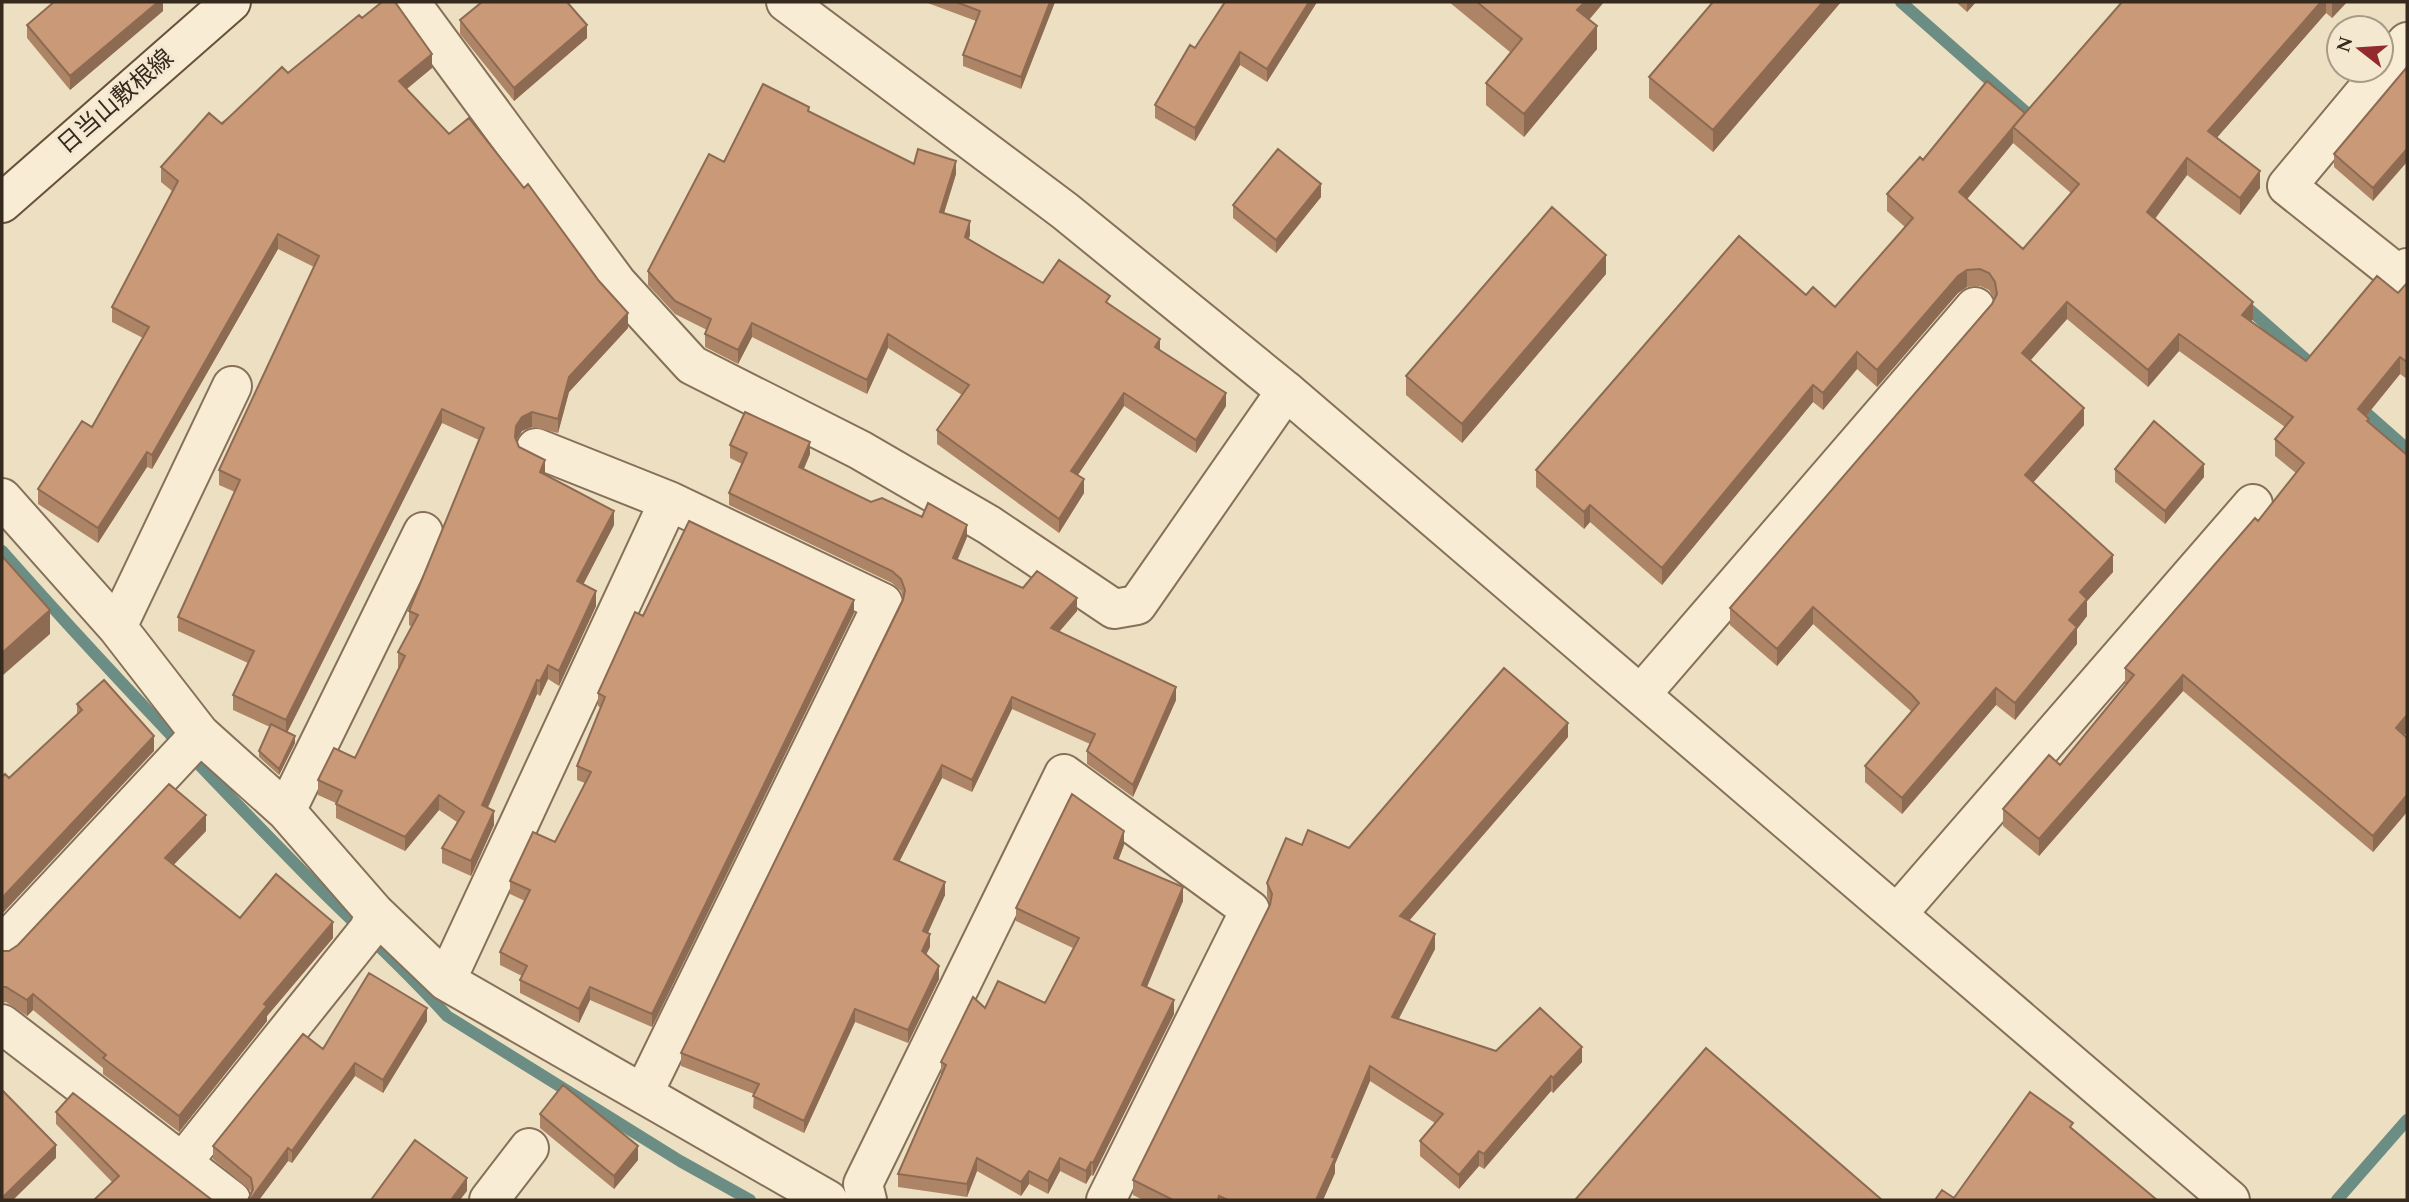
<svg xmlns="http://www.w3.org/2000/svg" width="2409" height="1202" font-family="Spectral,'Noto Sans JP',serif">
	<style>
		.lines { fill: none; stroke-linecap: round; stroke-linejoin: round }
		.stream { stroke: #6b8d84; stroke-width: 12 }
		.minor-casing { stroke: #867059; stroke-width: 42 }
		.tertiary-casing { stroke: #867059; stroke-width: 42 }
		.secondary-casing { stroke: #67513c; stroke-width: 42 }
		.minor { stroke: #f8edd4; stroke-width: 38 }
		.tertiary { stroke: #f8edd4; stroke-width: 38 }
		.secondary { stroke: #f8edd4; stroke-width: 38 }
		.wall { fill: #ae8466; fill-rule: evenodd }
		.shaded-wall { fill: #8d6b53 }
		.building { fill: #ca9977; stroke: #8d6b53; stroke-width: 2 }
		.labels { text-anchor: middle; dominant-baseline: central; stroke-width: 6; stroke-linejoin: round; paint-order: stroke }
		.street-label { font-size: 24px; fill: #36291d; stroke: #f4e9d0 }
	</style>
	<rect width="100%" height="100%" fill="#eddfc1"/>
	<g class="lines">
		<!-- stream -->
		<path class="stream" d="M1901 2 2037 122
			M2242 303 2318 370
			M2355 403 2407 449
			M2 551C101 663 204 771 308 877 354 924 404 967 447 1016L680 1161 750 1200
			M2337 1200 2407 1120"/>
		<defs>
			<path id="minor" d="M410 2 617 283 692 365 860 450 989 525 1114 609 1137 605 1286 391
				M2407 42 2287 186 2400 276 2407 268
				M536 448 669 501
				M2 498 117 627 200 734 286 811 375 913 446 981 828 1200
				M117 627 232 386
				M1642 693 1975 307
				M286 811 423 532
				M1897 914 2253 504
				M2 946 200 734
				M446 981 669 501 883 603 644 1092
				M2 1024 231 1200
				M181 1164 369 929 375 913
				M489 1200 529 1148
				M867 1200 863 1184 1064 774 1250 910 1106 1200"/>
			<path id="tertiary" d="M786 2 1065 211 1286 391 2230 1200"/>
			<path id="secondary" d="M2 203 231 2"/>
		</defs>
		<!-- minor casing -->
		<use href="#minor" class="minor-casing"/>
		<!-- tertiary casing -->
		<use href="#tertiary" class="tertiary-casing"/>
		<!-- secondary casing -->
		<use href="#secondary" class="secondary-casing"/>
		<!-- minor -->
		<use href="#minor" class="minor"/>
		<!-- tertiary -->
		<use href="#tertiary" class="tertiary"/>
		<!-- secondary -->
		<use href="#secondary" class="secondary"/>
	</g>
	<!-- wall -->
	<path class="wall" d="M158 2H163V11L70 90 27 38V25Z
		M925 2H1055L1021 89 963 66V55L976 21Z
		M1225 2H1317L1267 82 1240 65 1195 141 1155 118V105L1195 48Z
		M1449 2H1604L1589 20 1597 49 1524 137 1486 105V83L1510 52Z
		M1841 2 1713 152 1649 98V77Z
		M1956 2H1976L1967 12Z
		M2122 2H2347L2332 18 2326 13 2216 138 2260 188 2240 215 2187 175 2155 219 2253 319 2251 321 2306 361 2398 293 2407 283V379L2400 374 2366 416 2369 423 2407 455V732L2405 735 2407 738V812L2373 852 2183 691 2039 856 2003 826V809L2060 765 2125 685V668L2258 521 2296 473 2275 456V439L2285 427 2179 351 2148 387 2067 319 2030 360 2084 425 2033 482 2113 572 2087 601V616L2077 629V644L2015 720 1996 705 1902 814 1865 782V766L1912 712 1813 624 1777 666 1730 625V608L1992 304 1994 298 1989 290 1980 286 1967 287 1958 293 1877 387 1857 369 1823 410 1813 402 1662 585 1590 522 1584 529 1536 487V470L1806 295 1835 307 1905 227 1887 211V194L1923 160 2025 113ZM2013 143 2071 193 2023 249 1967 199Z
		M362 18 432 68 407 89 628 328 569 392 558 433 532 427 522 431 516 440 519 447 545 475 614 525 583 585 596 606 559 686 548 679 540 696 537 694 488 808 494 825 471 876 442 863V848L457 822 439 810 405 851 336 818V803L318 795V780L355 758 400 668 398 667V652L412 627 409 625V611L479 440 442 423 287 732 295 743 279 775 259 757V751L270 727 233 710V695L248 663 178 631V617L235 492 219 485V470L314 267 278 249 152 469 147 467 98 543 38 504V489L92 427 143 338 112 322V307L172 191 161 182V167Z
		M460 20 587 38 514 101 460 34Z
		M2407 67 2373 201 2334 167V154Z
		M809 112 914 164 956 174 944 213 970 235 968 239 1043 283 1110 304 1160 350 1226 406 1196 453 1124 406 1078 475 1084 493 1059 533 937 444V430L962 395 888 348 867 394 752 337 738 364 705 347V334L707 330 675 314 648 285V271Z
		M1321 197 1276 253 1233 218V205Z
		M1606 274 1462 443 1406 395V376Z
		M730 445 810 454 804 469 871 502 967 537 957 560 1077 611 1059 632 1176 700 1133 797 1087 764V751L1090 744 1012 709 972 792 942 778 899 862 945 895 927 933 930 947 926 954 939 979 908 1043 855 1022 804 1133 753 1108 754 1094 681 1066V1053L903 597 901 591 892 583 729 505V493L742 464 730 458Z
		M2115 469 2204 477 2165 524 2115 482Z
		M854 613 652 1027 590 1000 579 1023 520 993V980L522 976 500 965V952L525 901 510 894V881L555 842 585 783 577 780V766L601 708 598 706V693L643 616Z
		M77 704 154 751 9 778 77 715Z
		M1568 737 1409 921 1435 949 1398 1019 1496 1051 1582 1062 1553 1093 1551 1091 1484 1169 1479 1166 1459 1189 1420 1156V1141L1435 1123 1370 1081 1335 1164V1173L1323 1200H1143L1133 1195V1180L1270 904 1267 897V883L1302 845 1349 848Z
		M206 831 173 865 240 918 333 938 267 1016V1021L179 1132 103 1074V1068L33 1010 27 1016 6 1002 2 1003V951H9Z
		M1124 845 1118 860 1183 901 1146 987 1174 1014 1093 1176 1091 1175 1086 1184 1060 1171 1048 1194 1029 1184 1021 1196 977 1171 967 1197 898 1187V1174L941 1076V1062L985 1008 1045 1003 1073 948 1016 921V908Z
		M427 1021 383 1093 355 1076 292 1163 288 1161 259 1200H248L251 1193V1191L213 1159V1146L323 1049Z
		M56 1112 212 1200 112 1182 56 1124Z
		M540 1114 638 1160 614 1189 540 1128Z"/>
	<!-- shaded-wall -->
	<path class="shaded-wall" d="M158 2H163V11L70 90V76Z
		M1050 2H1055L1021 89V77Z
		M1309 2H1317L1267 82V69Z
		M1585 2H1604L1577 33V10Z
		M1823 2H1841L1713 152V130Z
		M1967 2H1976L1967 12Z
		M2321 2H2326V13L2208 148V131Z
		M2332 2H2347L2332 18Z
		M587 25V38L514 101V88Z
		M1597 26V49L1524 137V114Z
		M1240 52V65L1195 141V128Z
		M432 54V68L399 95V81Z
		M2025 113 2013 127V143L1959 209V192Z
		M2407 149V162L2373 201V188Z
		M2187 158V175L2147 229V212Z
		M956 161V174L940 226V212Z
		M2260 171V188L2240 215V198Z
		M1321 184V197L1276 253V240Z
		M970 221V235L965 251V237Z
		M278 234V249L152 469V455Z
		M1606 255V274L1462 443V424Z
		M1967 270V287L1958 293 1877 387V370L1958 276Z
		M2067 302V319L2022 370V353Z
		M2253 302V319L2242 331V315Z
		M628 313V328L569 392 558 433V419L569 377Z
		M752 323V337L738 364V350Z
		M888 334V348L867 394V380Z
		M2179 334V351L2148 387V370Z
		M1160 339V352L1155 347Z
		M1857 352V369L1823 410V393Z
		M2400 357V374L2358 426V409Z
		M1813 385V402L1662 585V568Z
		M1124 393V406L1071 485V471Z
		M1226 393V406L1196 453V440Z
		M2084 408V425L2025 492V475Z
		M442 409V423L286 735V720Z
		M532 412V427L522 431 516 441 515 437 516 426 522 417Z
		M810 442V454L799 479V467Z
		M147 452V467L98 543V528Z
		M545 460V475L540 472Z
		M2204 464V477L2165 524V511Z
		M1084 479V493L1059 533V519Z
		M1590 505V522L1584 529V512Z
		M614 511V525L577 596V581Z
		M967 525V537L953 571V558Z
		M2113 555V572L2087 601V616L2077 629V644L2015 720V703L2069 620 2080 592Z
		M596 591V606L559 686V671Z
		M1077 598V611L1051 641V628Z
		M854 600V613L652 1027V1014Z
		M1813 607V624L1777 666V649Z
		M50 610V634L2 676V653Z
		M548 665V679L540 696V681Z
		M2183 675V691L2039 856V839Z
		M537 680V694L482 820V805Z
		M1176 687V700L1133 797V785Z
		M1996 688V705L1902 814V798Z
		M1012 697V709L972 792V780Z
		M2407 715V732L2396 745V728Z
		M1568 723V737L1400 931V916Z
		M154 736V751L2 914V898Z
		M295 736V743L279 775V769Z
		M942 765V778L894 872V859Z
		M439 795V810L405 851V837Z
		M2407 795V812L2373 852V836Z
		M494 811V825L471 876V861Z
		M206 815V831L165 874V858Z
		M1124 831V845L1114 872V858Z
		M945 882V895L923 944V931Z
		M1183 887V901L1142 999V985Z
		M333 922V938L267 1016V1021L179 1132V1116L264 1004Z
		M930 934V947L922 963V951Z
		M1435 934V949L1392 1032V1017Z
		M939 966V979L908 1043V1030Z
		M590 987V1000L579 1023V1009Z
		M33 994V1010L27 1016V1000Z
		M1174 1000V1014L1093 1176V1163Z
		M427 1008V1021L383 1093V1080Z
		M855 1009V1022L804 1133V1121Z
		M1582 1047V1062L1553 1093V1078Z
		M355 1063V1076L292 1163V1151Z
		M1370 1066V1081L1335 1164V1173L1323 1200H1316L1332 1157Z
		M1551 1076V1091L1484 1169V1154Z
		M56 1145V1158L13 1200H2V1198Z
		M638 1146V1160L614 1189V1176Z
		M288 1148V1161L259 1200H250Z
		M1479 1151V1166L1459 1189V1175Z
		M977 1158V1171L967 1197V1184Z
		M1060 1158V1171L1048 1194V1181Z
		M1091 1162V1175L1086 1184V1171Z
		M1029 1171V1184L1021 1196V1182Z
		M467 1178V1191L460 1200H451Z"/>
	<!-- building -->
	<path class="building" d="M54 2H158L70 76 27 25Z
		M382 2H395L432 54 399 81 449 134 469 118 524 188 528 184 599 281 628 313 569 377 558 419 532 412 522 417 516 426 515 437 519 447 545 460 540 472 614 511 577 581 596 591 559 671 548 665 540 681 537 680 482 805 494 811 471 861 442 848 464 812 439 795 405 837 336 804 342 791 318 780 334 748 355 758 405 656 398 652 418 615 409 611 484 428 442 409 286 720 233 695 254 651 178 617 240 480 219 470 319 256 278 234 152 455 147 452 98 528 38 489 82 421 92 427 149 327 112 307 178 181 161 167 209 113 222 124 282 67 288 73 359 15 362 18Z
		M482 2H567L587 25 514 88 460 20Z
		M956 2H1050L1021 77 963 55 980 11Z
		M1225 2H1309L1267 69 1240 52 1195 128 1155 105 1190 45 1195 48Z
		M1477 2H1585L1577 10 1597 26 1524 114 1486 83 1522 39Z
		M1713 2H1823L1713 130 1649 77Z
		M2122 2H2321L2208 131 2260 171 2240 198 2187 158 2147 212 2253 302 2242 315 2306 361 2377 276 2398 293 2407 283V362L2400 357 2358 409 2369 419 2367 421 2407 455V715L2396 728 2407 738V795L2373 836 2183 675 2039 839 2003 809 2049 755 2060 765 2134 675 2125 668 2255 518 2258 521 2304 463 2275 439 2293 417 2179 334 2148 370 2067 302 2022 353 2084 408 2025 475 2113 555 2080 592 2087 599 2069 620 2077 627 2015 703 1996 688 1902 798 1865 766 1919 703 1911 694 1813 607 1777 649 1730 608 1992 304 1997 294 1995 282 1989 273 1980 269 1967 270 1958 276 1877 370 1857 352 1823 393 1813 385 1662 568 1590 505 1584 512 1536 470 1739 236 1806 295 1813 287 1835 307 1913 218 1887 194 1920 157 1923 160 1987 81 2025 113 1959 192 2023 249 2079 184 2013 127Z
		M2407 67V149L2373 188 2334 154Z
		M763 84 809 107 808 111 914 164 918 149 956 161 940 212 970 221 965 237 1043 283 1059 260 1110 296 1106 302 1160 339 1155 347 1226 393 1196 440 1124 393 1071 471 1084 479 1059 519 937 430 969 385 888 334 867 380 752 323 738 350 705 334 711 319 675 301 648 271 709 154 724 162Z
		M1278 149 1321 184 1276 240 1233 205Z
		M1552 207 1606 255 1462 424 1406 376Z
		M745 412 810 442 799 467 871 502 882 498 922 517 928 503 967 525 953 558 1023 588 1037 571 1077 598 1051 628 1176 687 1133 785 1087 751 1095 734 1012 697 972 780 942 765 894 859 945 882 923 931 930 934 922 951 939 966 908 1030 855 1009 804 1121 753 1096 759 1084 681 1053 903 600 905 590 901 579 892 571 729 493 747 453 730 445Z
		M2154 421 2204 464 2165 511 2115 469Z
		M689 521 854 600 652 1014 590 987 579 1009 520 980 527 966 500 952 530 890 510 881 533 832 555 842 591 772 577 766 605 697 598 693 635 612 643 616Z
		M2 556 50 610 2 653Z
		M1504 668 1568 723 1400 916 1435 934 1392 1017 1496 1051 1540 1008 1582 1047 1553 1078 1551 1076 1484 1154 1479 1151 1459 1175 1420 1141 1443 1114 1370 1066 1332 1157 1335 1158 1316 1200H1228L1219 1196 1218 1200H1173L1133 1180 1270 905 1272 894 1267 883 1286 838 1302 845 1308 830 1349 848Z
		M104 680 154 736 2 898V777L5 774 9 778 82 710 77 704Z
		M271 724 295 736 279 769 259 751Z
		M169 784 206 815 165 858 240 918 276 874 333 922 264 1004 267 1006 179 1116 103 1058 106 1055 33 994 27 1000 6 987H2V951H9L18 945Z
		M1072 794 1124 831 1114 858 1183 887 1142 985 1174 1000 1093 1163 1091 1162 1086 1171 1060 1158 1048 1181 1029 1171 1021 1182 977 1158 967 1184 898 1174 946 1065 941 1062 973 997 985 1008 998 981 1045 1003 1079 938 1016 908Z
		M369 973 427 1008 383 1080 355 1063 292 1151 288 1148 250 1200H248L253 1189 251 1178 213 1146 303 1034 323 1049Z
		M1706 1048 1882 1200H1575Z
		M563 1085 638 1146 614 1176 540 1114Z
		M2 1090 56 1145 2 1198Z
		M2030 1092 2073 1123 2070 1127 2157 1200H1935L1942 1190 1954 1198Z
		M73 1093 212 1200H94L119 1176 56 1112Z
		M415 1140 467 1178 451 1200H371Z"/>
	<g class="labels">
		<!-- street labels -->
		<g class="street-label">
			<text transform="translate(116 102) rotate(-41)">日当山敷根線</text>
		</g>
	</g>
	<!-- border -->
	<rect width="2409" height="1202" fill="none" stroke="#36291d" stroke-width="7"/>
	<!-- north arrow -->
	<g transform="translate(2360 49) rotate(287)"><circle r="33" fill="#f4e9d0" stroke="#a89c88" stroke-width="2"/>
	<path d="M0-5L12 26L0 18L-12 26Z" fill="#932a2d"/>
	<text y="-10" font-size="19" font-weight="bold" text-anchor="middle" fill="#36291d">N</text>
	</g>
</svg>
